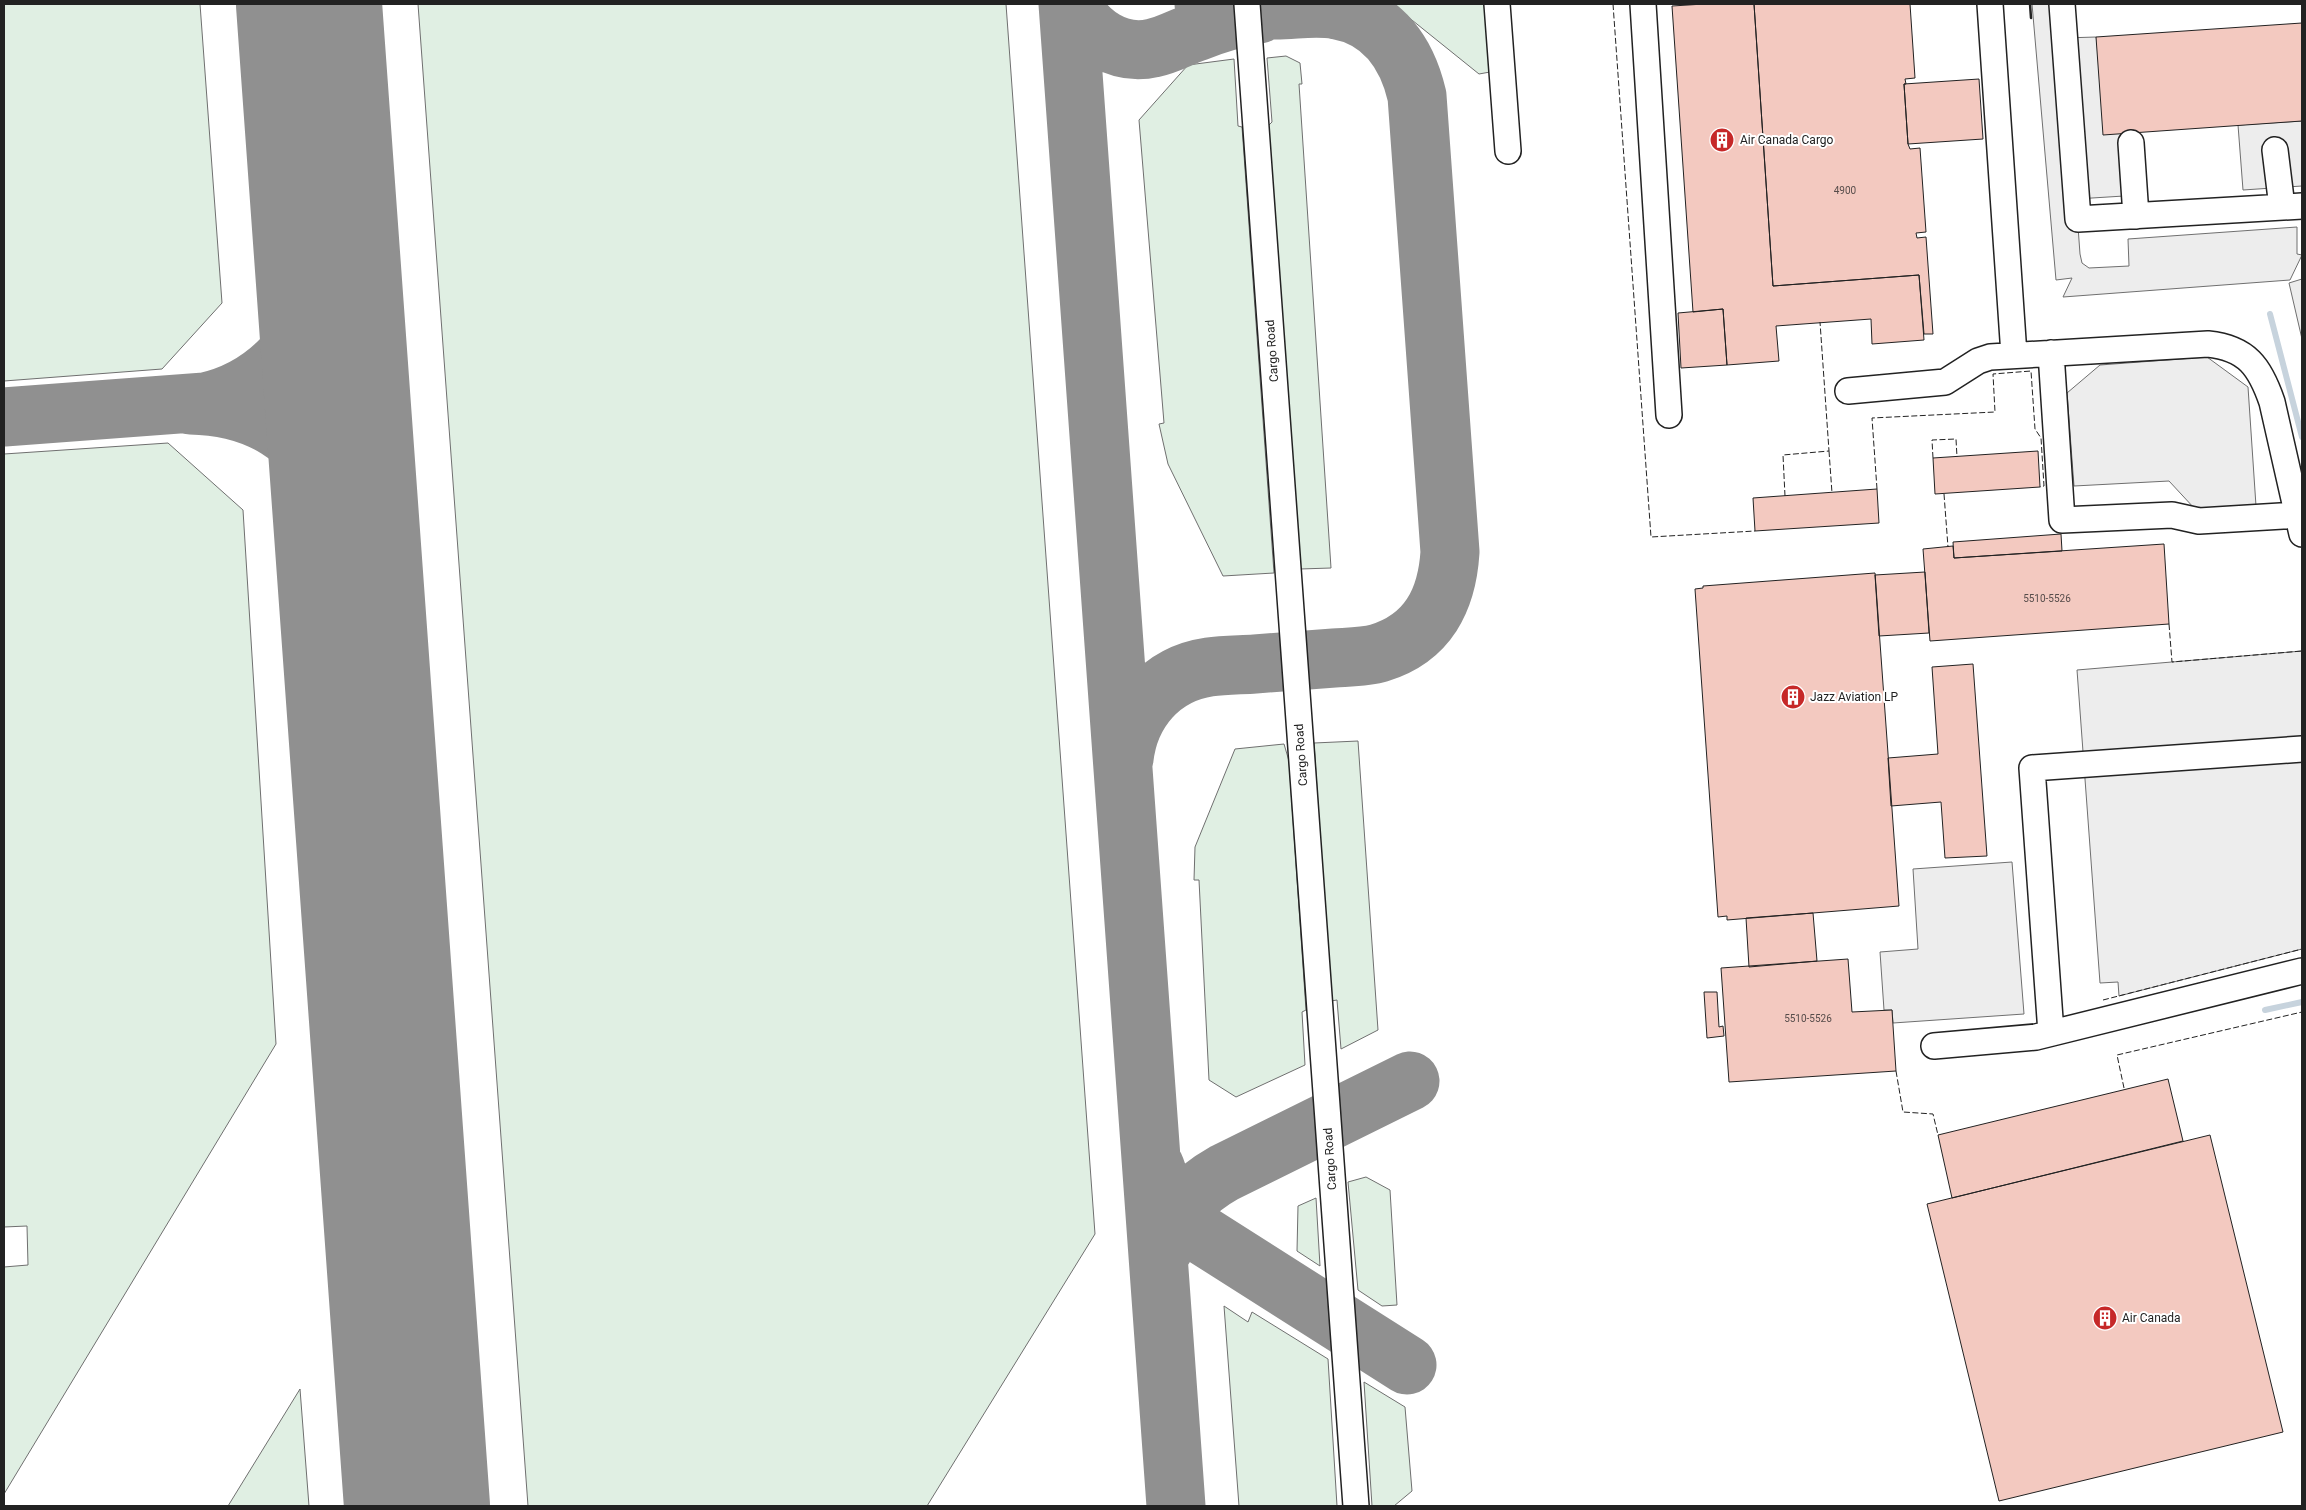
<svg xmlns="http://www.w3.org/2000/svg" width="2306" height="1510" font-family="Roboto,sans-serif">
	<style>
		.green { fill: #e0efe3; stroke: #6f6f6f }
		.parking { fill: #ededed; stroke: #6f6f6f }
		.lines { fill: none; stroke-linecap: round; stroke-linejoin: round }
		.stream { stroke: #c7d3dd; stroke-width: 6 }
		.taxiway { stroke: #909090; stroke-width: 59 }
		.runway { stroke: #909090; stroke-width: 146 }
		.building { fill: #f3c9c0; stroke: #222 }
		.minor-casing { stroke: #222; stroke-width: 28 }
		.minor { stroke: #fff; stroke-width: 25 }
		.fence { stroke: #222; stroke-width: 1; stroke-dasharray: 6 2.5; stroke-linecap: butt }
		.wall { stroke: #222; stroke-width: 2.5 }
		.labels { text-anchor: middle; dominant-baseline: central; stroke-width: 4; stroke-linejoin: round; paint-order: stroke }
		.number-label { font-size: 10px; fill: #564c4a }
		.poi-label { font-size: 12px; fill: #222; stroke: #fff; text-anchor: start }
		.street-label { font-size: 12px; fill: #222; stroke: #fff }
	</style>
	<rect width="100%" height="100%" fill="#fff"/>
	<!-- green -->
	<path class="green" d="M4 4H200L222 303 162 369 4 381Z
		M418 4H1006L1095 1234 927 1506H528Z
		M1392 4H1485L1490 72 1479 74Z
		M1286 56 1300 63 1302 84H1299L1331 568 1300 569 1268 126 1272 122 1267 58Z
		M1234 59 1238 126 1242 127 1274 573 1223 576 1168 464 1159 424 1164 423 1139 120 1188 65Z
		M168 443 243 510 276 1044 4 1494V1267L28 1265 27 1226 4 1227V454Z
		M1358 741 1378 1030 1341 1049 1337 1000 1331 1001 1314 743Z
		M1284 744 1289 761 1306 1010 1302 1012 1305 1065 1236 1097 1209 1080 1199 880H1194L1195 847 1235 749Z
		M1366 1177 1390 1190 1397 1305 1382 1306 1358 1290 1348 1182Z
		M1316 1198 1320 1266 1297 1251 1298 1206Z
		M1224 1306 1248 1322 1252 1312 1328 1359 1337 1506H1239Z
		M1364 1382 1405 1407 1412 1491 1394 1506H1372Z
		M300 1389 309 1506H228Z"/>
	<!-- parking -->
	<path class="parking" d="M2032 4H2062L2064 38 2096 37 2121 133 2124 196 2076 199 2080 254 2082 263 2089 268 2129 266 2128 239 2297 227V254L2302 255 2290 280 2063 297 2072 278 2056 280Z
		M2302 121V186L2243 190 2238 125Z
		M2302 279V339L2289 283Z
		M2207 357 2248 387 2256 506 2195 509 2169 481 2074 486 2067 393 2100 365Z
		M2302 651V949L2119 996 2118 982 2100 983 2077 670Z
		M2012 862 2024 1014 1893 1023 1892 1010H1884L1880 952 1918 949 1913 869Z"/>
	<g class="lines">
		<!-- stream -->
		<path class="stream" d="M2270 314 2302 437
			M2265 1010 2302 1002"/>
		<!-- taxiway -->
		<path class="taxiway" d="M1068 4 1176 1506
			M1071 4C1087 34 1118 56 1153 48 1168 45 1181 37 1196 32 1216 24 1237 18 1259 14
			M190 405C254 406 310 435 333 499 342 526 346 556 351 584
			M4 417 205 402C264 389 312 341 321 280 324 253 323 226 323 200
			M1124 759C1129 712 1161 674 1209 667 1224 665 1240 665 1255 664 1281 662 1308 660 1334 658 1349 657 1366 657 1379 653 1428 638 1447 600 1450 552L1417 96C1407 53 1383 18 1337 10 1317 6 1296 10 1276 10 1251 10 1228 8 1204 4
			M1155 1167C1163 1192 1176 1214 1196 1231L1407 1365
			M1164 1248C1174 1212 1192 1191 1224 1173L1410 1081"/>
		<!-- runway -->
		<path class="runway" d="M309 4 417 1506"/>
	</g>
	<!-- building -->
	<path class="building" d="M1704 4H1754L1773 286 1919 275 1924 340 1872 344 1871 319 1776 326 1779 361 1727 365 1723 309 1693 312 1672 6Z
		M1754 4H1910L1915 78 1905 79 1906 84H1904L1908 144 1910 149 1920 148 1926 232 1916 233 1917 238 1926 237 1933 334H1924L1919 275 1773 286Z
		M2302 23V121L2103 135 2096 37Z
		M1979 79 1983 139 1908 144 1904 84Z
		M1723 309 1727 365 1681 368 1678 313Z
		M2038 451 2040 487 1935 494 1933 458Z
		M1877 489 1879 523 1755 531 1753 498Z
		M2061 534 2062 551 1954 558 1953 542Z
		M2164 544 2169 624 1930 641 1923 549 1953 546 1954 558Z
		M1925 572 1929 633 1879 636 1875 575Z
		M1875 573 1899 906 1727 920V916L1718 917 1695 589 1703 588V586Z
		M1973 664 1987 856 1945 858 1941 802 1891 806 1888 758 1938 754 1932 667Z
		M1813 913 1817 961 1749 967 1746 918Z
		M1848 959 1852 1012 1892 1010 1896 1071 1729 1082 1721 968Z
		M1704 992H1717L1719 1027 1723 1026 1724 1036 1707 1038Z
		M2168 1079 2183 1141 1952 1198 1938 1135Z
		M2210 1135 2283 1432 1999 1501 1927 1204Z"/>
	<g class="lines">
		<defs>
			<path id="minor" d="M1247 4 1356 1506
				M1497 4 1508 151
				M1643 4 1669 415
				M1990 4 2014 355
				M2062 4 2078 219 2302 206
				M2131 143 2136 216
				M2275 150 2282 207
				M2051 353 2062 520 2172 515 2199 521 2298 515
				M1848 391 1945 382 1978 361 1990 357 2208 344C2247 348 2260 367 2272 402L2302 534
				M2051 1033 2032 768 2302 749
				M1934 1046 2036 1037 2302 971"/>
		</defs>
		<!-- minor casing -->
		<use href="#minor" class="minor-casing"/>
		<!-- minor -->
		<use href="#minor" class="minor"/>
		<!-- fence -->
		<path class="fence" d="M1613 4 1651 537 1755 531
			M1829 451 1832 493
			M1933 458 1932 440 1956 439 1957 457
			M1877 489 1872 418 1995 412 1993 374 2031 371 2035 429 2041 438 2044 486 2040 487
			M1944 494 1948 547
			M1785 496 1783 455 1829 451 1820 322
			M2169 624 2172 662 2302 651
			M2103 1000 2302 949
			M1896 1071 1903 1112 1933 1114 1938 1135
			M2124 1088 2117 1055 2302 1012"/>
		<!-- wall -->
		<path class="wall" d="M2030 4 2031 18"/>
	</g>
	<!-- icons -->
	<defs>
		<symbol id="building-disc" viewBox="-11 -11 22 22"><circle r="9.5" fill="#c62828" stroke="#fff"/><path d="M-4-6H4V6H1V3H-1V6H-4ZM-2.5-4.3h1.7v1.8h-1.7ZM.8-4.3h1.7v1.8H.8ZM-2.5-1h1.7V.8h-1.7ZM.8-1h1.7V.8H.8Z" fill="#fff"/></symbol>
	</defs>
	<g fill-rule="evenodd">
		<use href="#building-disc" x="1708" y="126" width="28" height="28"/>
		<use href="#building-disc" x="1779" y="683" width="28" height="28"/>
		<use href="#building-disc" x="2091" y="1304" width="28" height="28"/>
	</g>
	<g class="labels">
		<!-- number labels -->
		<g class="number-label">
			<text x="1845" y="190">4900</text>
			<text x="2047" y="598">5510-5526</text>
			<text x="1808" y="1018">5510-5526</text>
		</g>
		<!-- poi labels -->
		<g class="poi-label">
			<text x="1740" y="140">Air Canada Cargo</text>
			<text x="1810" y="697">Jazz Aviation LP</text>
			<text x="2122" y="1318">Air Canada</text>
		</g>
		<!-- street labels -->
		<g class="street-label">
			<text transform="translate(1272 351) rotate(-94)">Cargo Road</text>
			<text transform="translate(1301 755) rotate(-94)">Cargo Road</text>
			<text transform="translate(1330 1159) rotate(-94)">Cargo Road</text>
		</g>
	</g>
	<!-- border -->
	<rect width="2306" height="1510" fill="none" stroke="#222222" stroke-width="10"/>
</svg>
